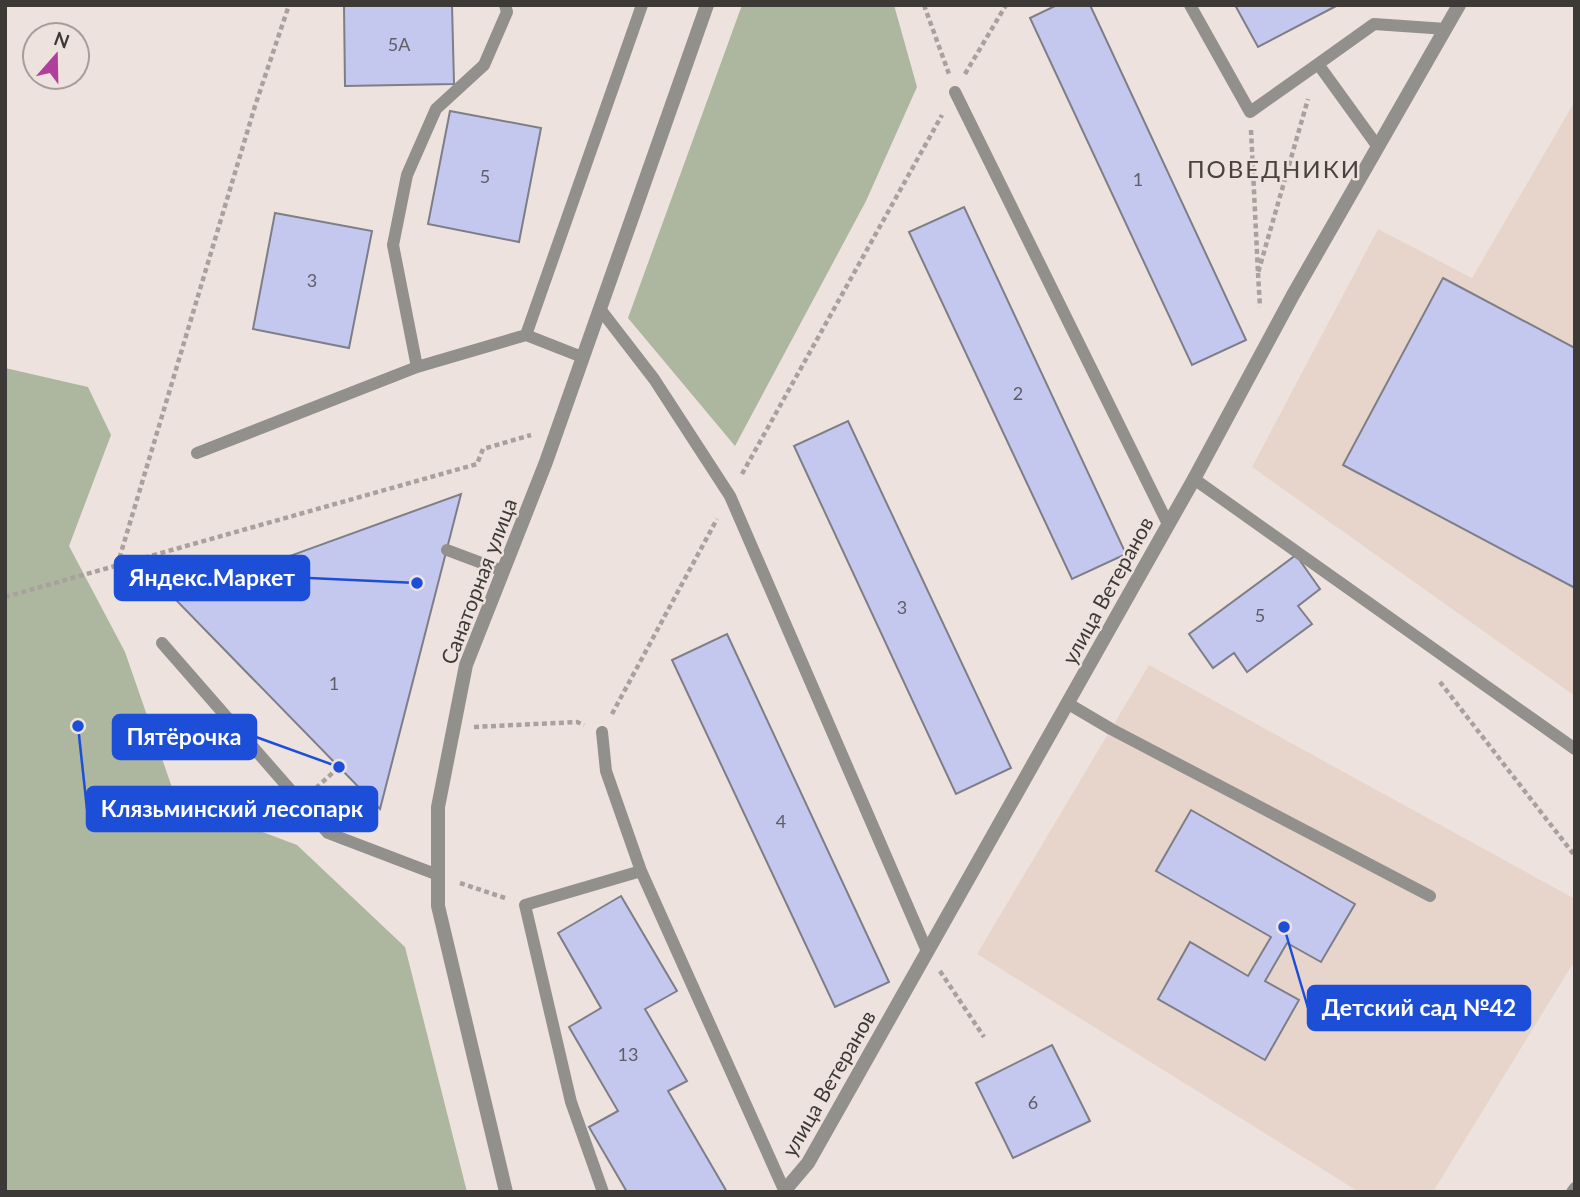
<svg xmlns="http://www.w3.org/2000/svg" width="1580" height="1197" font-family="Lato,sans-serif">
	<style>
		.built { fill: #e7d5cc }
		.green { fill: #adb69f }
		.building { fill: #c5c8ee; stroke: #7d7e87; stroke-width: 2 }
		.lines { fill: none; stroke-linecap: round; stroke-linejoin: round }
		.path { stroke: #a9a19d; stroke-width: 4.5; stroke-dasharray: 5 3.5; stroke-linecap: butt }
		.service { stroke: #92908c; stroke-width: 12 }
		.minor { stroke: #92908c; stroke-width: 14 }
		.labels { text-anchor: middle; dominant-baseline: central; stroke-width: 5; stroke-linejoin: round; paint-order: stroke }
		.number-label { font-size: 18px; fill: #5f5d65 }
		.street-label { font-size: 21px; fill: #3d3937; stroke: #ede2dd }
		.quarter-label { font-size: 24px; letter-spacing: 2px; fill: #4b423e; stroke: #ede2dd }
		.leader { fill: none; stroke: #1d4ed8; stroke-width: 2.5 }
		.callout-dot { fill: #1d4ed8; stroke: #ede2dd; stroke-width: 2.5 }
		.callout { fill: #1d4ed8; stroke: #1d4ed8; stroke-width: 2.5 }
		.callout-label { font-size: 23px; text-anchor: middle; font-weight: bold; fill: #fff }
	</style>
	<rect width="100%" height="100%" fill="#ede2dd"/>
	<!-- built -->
	<path class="built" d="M1575 101V696L1252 467 1378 229 1472 278Z
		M1149 665 1575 899V960L1433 1192H1359L977 954Z"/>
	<!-- green -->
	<path class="green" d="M742 5H894L917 87 866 201 735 446 628 318Z
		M5 368 88 387 111 435 69 546 125 652 176 799 297 845 405 947 467 1192H5Z"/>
	<!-- building -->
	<path class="building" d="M344 5H452L454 84 345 86Z
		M1057 5H1090L1246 340 1192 365 1030 18Z
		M1235 5H1338L1258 47Z
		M450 111 541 128 519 242 428 224Z
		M964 207 1126 554 1072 579 909 232Z
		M275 213 372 231 349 348 253 329Z
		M1443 278 1575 348V588L1343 465Z
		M848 421 1011 768 956 794 794 446Z
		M461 494 380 809 174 598Z
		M1296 555 1320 589 1298 606 1312 624 1247 672 1234 653 1213 668 1189 634Z
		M727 634 889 982 835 1007 672 660Z
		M1191 810 1355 904 1321 962 1287 943 1265 981 1299 1000 1265 1060 1158 999 1190 942 1248 976 1271 937 1156 871Z
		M621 896 677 991 645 1009 687 1081 668 1091 727 1192H627L589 1127 618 1111 569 1027 601 1008 558 933Z
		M1052 1045 1090 1121 1013 1158 976 1083Z"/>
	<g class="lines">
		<!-- path -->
		<path class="path" d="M924 5 949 74
			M965 74 1006 5
			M1251 130 1258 273 1308 99
			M1258 273 1260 307
			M742 474 942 115
			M117 566 255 106 289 5
			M5 597 477 464 483 449 531 435
			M1440 682 1575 856
			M612 714 717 519
			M474 727 577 722 584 725
			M316 788 339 767
			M460 883 505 898
			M940 971 984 1037"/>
		<!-- service -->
		<path class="service" d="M505 5 507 12 484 65 436 109 407 175 393 245 417 367 526 335
			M1190 5 1250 112 1318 64 1378 147
			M1318 64 1374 24 1446 29
			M955 92 1168 524
			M600 309 654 379 730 496 927 951
			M582 357 526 335 642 5
			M197 453 417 367
			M1194 479 1575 749
			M447 550 503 571
			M162 643 328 833 438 875
			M1067 703 1111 729 1430 896
			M602 732 606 771 641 871
			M603 1192 571 1102 525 905 641 871 785 1192
			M1572 1192 1575 1188"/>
		<!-- minor -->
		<path class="minor" d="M785 1190 808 1163 1194 479 1293 295 1459 5
			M506 1192 438 906V807L466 665 546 462 707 5"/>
	</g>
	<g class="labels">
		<!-- number labels -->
		<g class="number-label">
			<text x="399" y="44">5А</text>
			<text x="485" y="176">5</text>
			<text x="1138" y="179">1</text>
			<text x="312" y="280">3</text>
			<text x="1018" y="393">2</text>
			<text x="902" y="607">3</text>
			<text x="1260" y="615">5</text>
			<text x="334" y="683">1</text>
			<text x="781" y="821">4</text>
			<text x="628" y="1054">13</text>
			<text x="1033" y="1102">6</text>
		</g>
		<!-- street labels -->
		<g class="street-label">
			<text transform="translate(478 581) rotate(-69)">Санаторная улица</text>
			<text transform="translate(1107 590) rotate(-61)">улица Ветеранов</text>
			<text transform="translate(828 1083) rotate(-60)">улица Ветеранов</text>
		</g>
		<!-- quarter labels -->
		<g class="quarter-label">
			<text x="1274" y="168">ПОВЕДНИКИ</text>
		</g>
	</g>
	<!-- callouts -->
	<path class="leader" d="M417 583L309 578M339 767L256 737M78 726L87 809M1284 927L1308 1008"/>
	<g class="callout-dot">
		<circle cx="417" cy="583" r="7"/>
		<circle cx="339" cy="767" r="7"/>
		<circle cx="78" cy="726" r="7"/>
		<circle cx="1284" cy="927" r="7"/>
	</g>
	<g class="callout">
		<rect x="115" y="556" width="194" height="44" rx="7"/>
		<rect x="113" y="715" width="143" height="44" rx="7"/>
		<rect x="87" y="787" width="290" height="44" rx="7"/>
		<rect x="1308" y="986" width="222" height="44" rx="7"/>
	</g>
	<g class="callout-label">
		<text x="212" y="586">Яндекс.Маркет</text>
		<text x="184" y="745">Пятёрочка</text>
		<text x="232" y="817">Клязьминский лесопарк</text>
		<text x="1419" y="1016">Детский сад №42</text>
	</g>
	<!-- border -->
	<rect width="1580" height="1197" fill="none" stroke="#3d3937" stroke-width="14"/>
	<!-- north arrow -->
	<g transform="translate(56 56) rotate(20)"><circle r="33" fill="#ede2dd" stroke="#a79e9b" stroke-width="2"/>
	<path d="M0-5L12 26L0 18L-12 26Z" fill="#af3f9b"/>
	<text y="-10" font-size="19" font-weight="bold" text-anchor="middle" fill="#3d3937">N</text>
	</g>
</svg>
